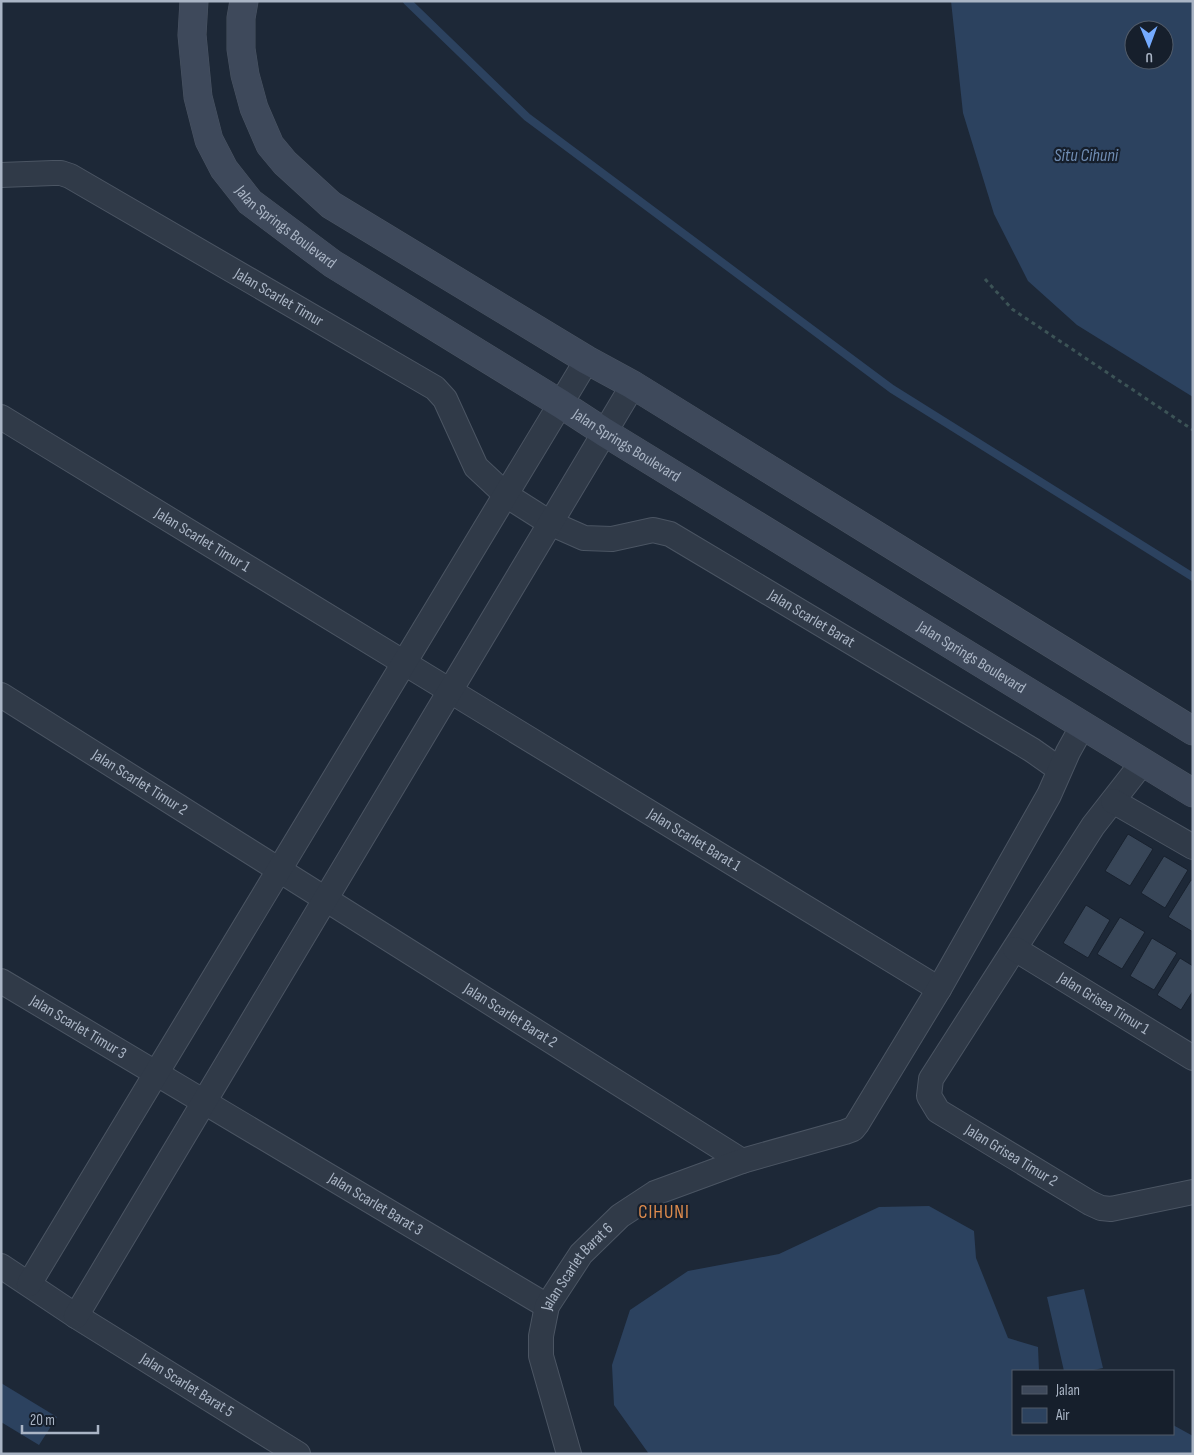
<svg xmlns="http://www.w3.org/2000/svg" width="1194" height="1455" font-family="'Sofia Sans Condensed',sans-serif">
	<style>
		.water { fill: #2c425f; fill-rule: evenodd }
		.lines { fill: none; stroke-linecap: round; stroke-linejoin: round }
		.stream { stroke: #2c425f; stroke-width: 8 }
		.building { fill: #384658; stroke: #18212e }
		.street-casing { stroke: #4b5563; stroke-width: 26 }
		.secondary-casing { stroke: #4b5563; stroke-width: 29 }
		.path { stroke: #3c5356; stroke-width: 3; stroke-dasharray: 4 4; stroke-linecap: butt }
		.street { stroke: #303a48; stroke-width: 24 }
		.secondary { stroke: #3e495b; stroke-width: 28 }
		.labels { text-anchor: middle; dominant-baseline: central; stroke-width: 4.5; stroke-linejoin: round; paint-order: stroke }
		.street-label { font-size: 16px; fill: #aab5c5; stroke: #161f2c }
		.water-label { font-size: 18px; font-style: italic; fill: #6f8cb2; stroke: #161f2c }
		.quarter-label { font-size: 19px; letter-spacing: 1px; fill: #dd8b4d; stroke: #161f2c }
	</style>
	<rect width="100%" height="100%" fill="#1d2837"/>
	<!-- water -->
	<path class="water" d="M951 1H1193V397L1077 325 1028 281 994 214 963 113ZM1134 30H1164V60H1134Z
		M929 1206 974 1231 976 1258 1008 1338 1038 1347 1039 1371H1013V1434H1173V1425L1193 1436V1454H649L614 1405 612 1365 630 1310 688 1271 779 1254 879 1207Z
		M1084 1289 1103 1368 1089 1371H1064L1047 1297Z
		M1 1383 57 1417 39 1445 1 1422Z"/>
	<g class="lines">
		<!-- stream -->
		<path class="stream" d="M407 1 527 117 892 389 1193 577"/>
	</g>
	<!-- building -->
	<path class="building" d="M1128 834 1153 849 1130 886 1105 871Z
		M1164 856 1188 870 1165 908 1141 893Z
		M1191 880 1193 881V932L1168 917Z
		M1086 905 1110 920 1088 958 1063 943Z
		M1120 917 1145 932 1122 969 1097 954Z
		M1152 938 1177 953 1154 990 1130 976Z
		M1180 958 1193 966V991L1181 1010 1157 995Z"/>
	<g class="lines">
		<defs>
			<g id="street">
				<path id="s1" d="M1 175 53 173H61L70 176 435 388 445 399 476 467 506 495 550 523 584 538 612 539 653 530 670 534 1032 750 1059 769"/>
				<path id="s2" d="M1 417 939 989"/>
				<path id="s3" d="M1 695 742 1161"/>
				<path id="s4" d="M1143 762 1093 826 931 1079 929 1096 938 1111 1090 1203 1101 1208 1111 1209 1193 1192"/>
				<path d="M1113 801 1193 847"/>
				<path id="s5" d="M1015 949 1193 1058"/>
				<path id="s6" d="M1 981 547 1306"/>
				<path id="s7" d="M1 1266 76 1316 298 1454"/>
				<path d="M29 1284 587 360"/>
				<path d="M76 1316 633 385"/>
				<path id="s8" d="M569 1454 541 1356V1336L547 1306 581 1254 620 1216 655 1193 742 1161 845 1132 853 1129 857 1124 939 989 1049 795 1068 752 1083 725"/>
			</g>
			<g id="secondary">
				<path id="s9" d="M194 1 192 35 198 97 209 140 224 169 250 202 333 264 561 404 604 432 1193 793"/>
				<path d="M244 1 241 18V49L245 75 254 108 270 145 285 163 331 205 587 360 633 385 1193 731"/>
			</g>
		</defs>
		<!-- street casing -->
		<use href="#street" class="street-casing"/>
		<!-- secondary casing -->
		<use href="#secondary" class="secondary-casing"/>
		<!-- path -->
		<path class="path" d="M985 279 1012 309 1193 430"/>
		<!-- street -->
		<use href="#street" class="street"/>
		<!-- secondary -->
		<use href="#secondary" class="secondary"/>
	</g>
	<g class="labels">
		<!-- street labels -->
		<g class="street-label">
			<text stroke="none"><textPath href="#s9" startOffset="259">Jalan Springs Boulevard</textPath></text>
			<text stroke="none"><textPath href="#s1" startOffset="311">Jalan Scarlet Timur</textPath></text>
			<text stroke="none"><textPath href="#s9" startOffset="664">Jalan Springs Boulevard</textPath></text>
			<text stroke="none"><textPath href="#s2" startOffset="236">Jalan Scarlet Timur 1</textPath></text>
			<text stroke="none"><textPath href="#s1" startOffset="964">Jalan Scarlet Barat</textPath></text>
			<text stroke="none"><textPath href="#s9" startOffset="1069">Jalan Springs Boulevard</textPath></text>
			<text stroke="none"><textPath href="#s3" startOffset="164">Jalan Scarlet Timur 2</textPath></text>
			<text stroke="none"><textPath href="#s2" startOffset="812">Jalan Scarlet Barat 1</textPath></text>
			<text stroke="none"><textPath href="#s5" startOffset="104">Jalan Grisea Timur 1</textPath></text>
			<text stroke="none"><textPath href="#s3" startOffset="602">Jalan Scarlet Barat 2</textPath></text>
			<text stroke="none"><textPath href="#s6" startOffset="90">Jalan Scarlet Timur 3</textPath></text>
			<text stroke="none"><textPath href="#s4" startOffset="502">Jalan Grisea Timur 2</textPath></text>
			<text stroke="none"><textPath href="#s6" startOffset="436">Jalan Scarlet Barat 3</textPath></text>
			<text stroke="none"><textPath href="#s8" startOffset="202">Jalan Scarlet Barat 6</textPath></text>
			<text stroke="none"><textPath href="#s7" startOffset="221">Jalan Scarlet Barat 5</textPath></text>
		</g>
		<!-- water labels -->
		<g class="water-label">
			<text x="1086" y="155">Situ Cihuni</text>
		</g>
		<!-- quarter labels -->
		<g class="quarter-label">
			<text x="664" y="1212">CIHUNI</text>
		</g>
	</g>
	<!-- border -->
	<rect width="1194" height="1455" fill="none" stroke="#aab5c5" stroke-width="5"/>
	<!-- legend -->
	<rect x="1012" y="1370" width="162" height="65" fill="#161f2c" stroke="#515b69"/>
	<rect x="1022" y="1386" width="25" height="8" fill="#3e495b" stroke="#515b69"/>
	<text x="1056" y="1395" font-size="15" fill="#aab5c5">Jalan</text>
	<rect x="1022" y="1408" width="25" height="15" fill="#2c425f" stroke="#515b69"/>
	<text x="1056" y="1420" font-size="15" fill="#aab5c5">Air</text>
	<!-- north arrow -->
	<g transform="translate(1149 45) rotate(179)"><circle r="24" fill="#161f2c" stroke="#515b69"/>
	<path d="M0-4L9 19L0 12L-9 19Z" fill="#75abff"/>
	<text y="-8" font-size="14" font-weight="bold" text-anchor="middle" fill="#aab5c5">U</text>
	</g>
	<!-- scale -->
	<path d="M22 1425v8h76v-8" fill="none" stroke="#aab5c5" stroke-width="2.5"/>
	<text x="30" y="1425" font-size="15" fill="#aab5c5" stroke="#161f2c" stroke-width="4" paint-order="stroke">20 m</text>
</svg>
